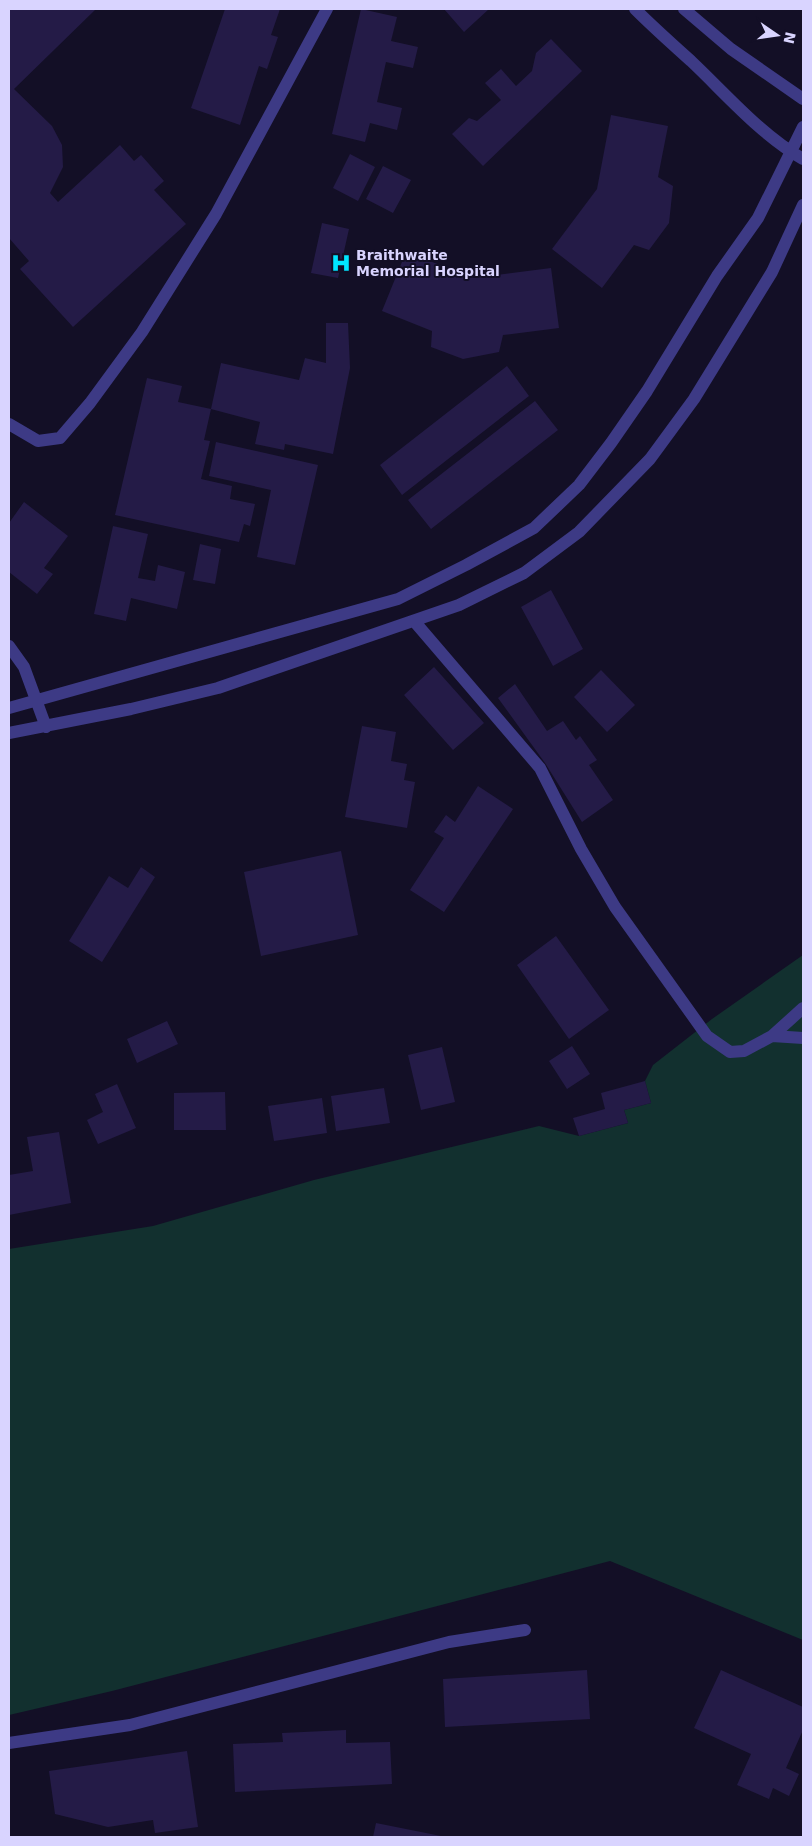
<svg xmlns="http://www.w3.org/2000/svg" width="812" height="1846" font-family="'DejaVu Sans',sans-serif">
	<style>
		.green { fill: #12302f }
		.building { fill: #241b47 }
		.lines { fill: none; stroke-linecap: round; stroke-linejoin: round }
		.minor { stroke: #3d3a85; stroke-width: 12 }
		.labels { text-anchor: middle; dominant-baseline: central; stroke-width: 4; stroke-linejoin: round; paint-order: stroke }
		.poi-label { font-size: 14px; font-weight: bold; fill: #d9d4ff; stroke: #130f26; text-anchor: start }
	</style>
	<rect width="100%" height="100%" fill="#130f26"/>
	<!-- green -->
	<path class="green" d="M803 955V1640L610 1561 112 1691 9 1715V1249L153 1226 314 1180 539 1126 579 1136 628 1123 624 1110 651 1103 645 1081 653 1065 712 1019Z"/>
	<!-- building -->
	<path class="building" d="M9 9H96L14 89 52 126 62 145 63 167 50 193 58 202 120 145 134 161 141 155 164 181 154 190 186 224 73 327 20 269 29 261 9 238Z
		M225 9H280L271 35 278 37 267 69 259 66 240 125 191 108Z
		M361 9 397 17 391 41 418 47 413 68 386 62 377 102 402 108 397 130 370 123 365 142 332 134Z
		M444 9H489L464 32Z
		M551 39 582 71 483 166 452 134 469 118 477 121 501 100 485 83 501 69 516 86 532 71 536 53Z
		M611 115 668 126 658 177 673 186 669 223 649 250 634 245 602 288 552 249 597 189Z
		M350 154 375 167 358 201 333 188Z
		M383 166 411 180 393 213 366 199Z
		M322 223 349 229 338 278 311 273Z
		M406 252 474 278 551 268 559 328 503 335 499 352 463 359 431 347 432 331 382 311Z
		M326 323H348L350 368 333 454 285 444 284 450 255 444 260 422 211 409 221 363 299 380 305 358 326 363Z
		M507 366 529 396 402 495 380 465Z
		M147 378 182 386 178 402 211 409 204 440 210 441 201 479 232 486 230 499 255 504 250 526 244 524 239 542 115 515Z
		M535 401 558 430 431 529 408 500Z
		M216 442 318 465 295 565 257 557 271 490 209 476Z
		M24 502 68 536 44 568 53 574 37 594 9 572V523Z
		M113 526 148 534 138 578 155 581 158 565 185 572 177 609 131 598 126 621 94 614Z
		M200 544 221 549 215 584 193 580Z
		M551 590 583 649 553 666 521 607Z
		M434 667 484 723 453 750 404 695Z
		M601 670 635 705 607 732 574 697Z
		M515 684 547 731 563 721 576 740 580 736 597 760 589 765 613 800 582 822 545 763 498 698Z
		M362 726 396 732 391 761 407 764 404 780 415 782 407 828 345 817Z
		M478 786 513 809 444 912 410 890 444 838 434 832 446 815 455 822Z
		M341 851 358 935 261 956 244 872Z
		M141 867 155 877 102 962 69 941 109 876 128 888Z
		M556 936 609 1010 569 1039 517 965Z
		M167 1021 178 1044 137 1063 127 1039Z
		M572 1046 590 1074 567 1089 549 1061Z
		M442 1047 455 1102 421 1110 408 1055Z
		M645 1081 651 1103 624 1110 628 1123 579 1136 573 1118 605 1109 601 1093Z
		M117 1084 136 1128 98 1144 87 1120 103 1112 95 1094Z
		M384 1088 390 1123 336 1131 331 1096Z
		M225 1092 226 1130H174V1093Z
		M322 1098 327 1133 274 1141 268 1106Z
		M59 1132 71 1203 9 1215V1175L33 1171 27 1137Z
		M587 1670 590 1719 445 1727 443 1679Z
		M721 1670 803 1707V1730L786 1768 799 1774 789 1796 773 1788 769 1799 737 1785 751 1754 694 1728Z
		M346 1730V1743L390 1742 392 1784 235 1792 233 1744 283 1742 282 1733Z
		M187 1751 198 1827 155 1833 153 1820 108 1827 55 1814 49 1771Z
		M376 1823 441 1836V1837H373Z"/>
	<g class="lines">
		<!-- minor -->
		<path class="minor" d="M635 9C653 27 672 44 691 61 727 95 760 134 803 159
			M684 9 731 49 803 99
			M9 424 38 441 60 438 90 403 142 332 216 214 327 9
			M414 621 540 768 581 849 615 907 707 1036 730 1052 744 1051 772 1036 803 1008
			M9 646 24 667 46 727
			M9 708 398 599 466 565 534 528 579 485 611 443 647 391 717 276 758 218 803 127
			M9 733 131 709 218 688 459 605 524 573 579 532 650 459 694 399 772 272 803 205
			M772 1036 803 1038
			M9 1743 130 1725 449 1642 525 1630"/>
	</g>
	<!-- icons -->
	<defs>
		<symbol id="hospital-bare" viewBox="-9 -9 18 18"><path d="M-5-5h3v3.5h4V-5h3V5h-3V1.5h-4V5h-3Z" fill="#00e5ff" stroke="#130f26" stroke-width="2.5" paint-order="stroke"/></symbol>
	</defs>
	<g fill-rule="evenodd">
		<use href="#hospital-bare" x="327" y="249" width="28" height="28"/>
	</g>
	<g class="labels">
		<!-- poi labels -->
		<g class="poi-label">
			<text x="356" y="255">Braithwaite<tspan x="356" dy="16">Memorial Hospital</tspan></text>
		</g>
	</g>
	<!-- border -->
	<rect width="812" height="1846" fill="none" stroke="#d9d4ff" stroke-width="20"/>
	<!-- north arrow -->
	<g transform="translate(777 35) rotate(103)" stroke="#130f26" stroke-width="4" paint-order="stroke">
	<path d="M0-4L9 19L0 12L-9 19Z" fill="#d9d4ff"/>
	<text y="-8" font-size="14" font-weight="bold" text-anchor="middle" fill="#d9d4ff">N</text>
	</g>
</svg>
